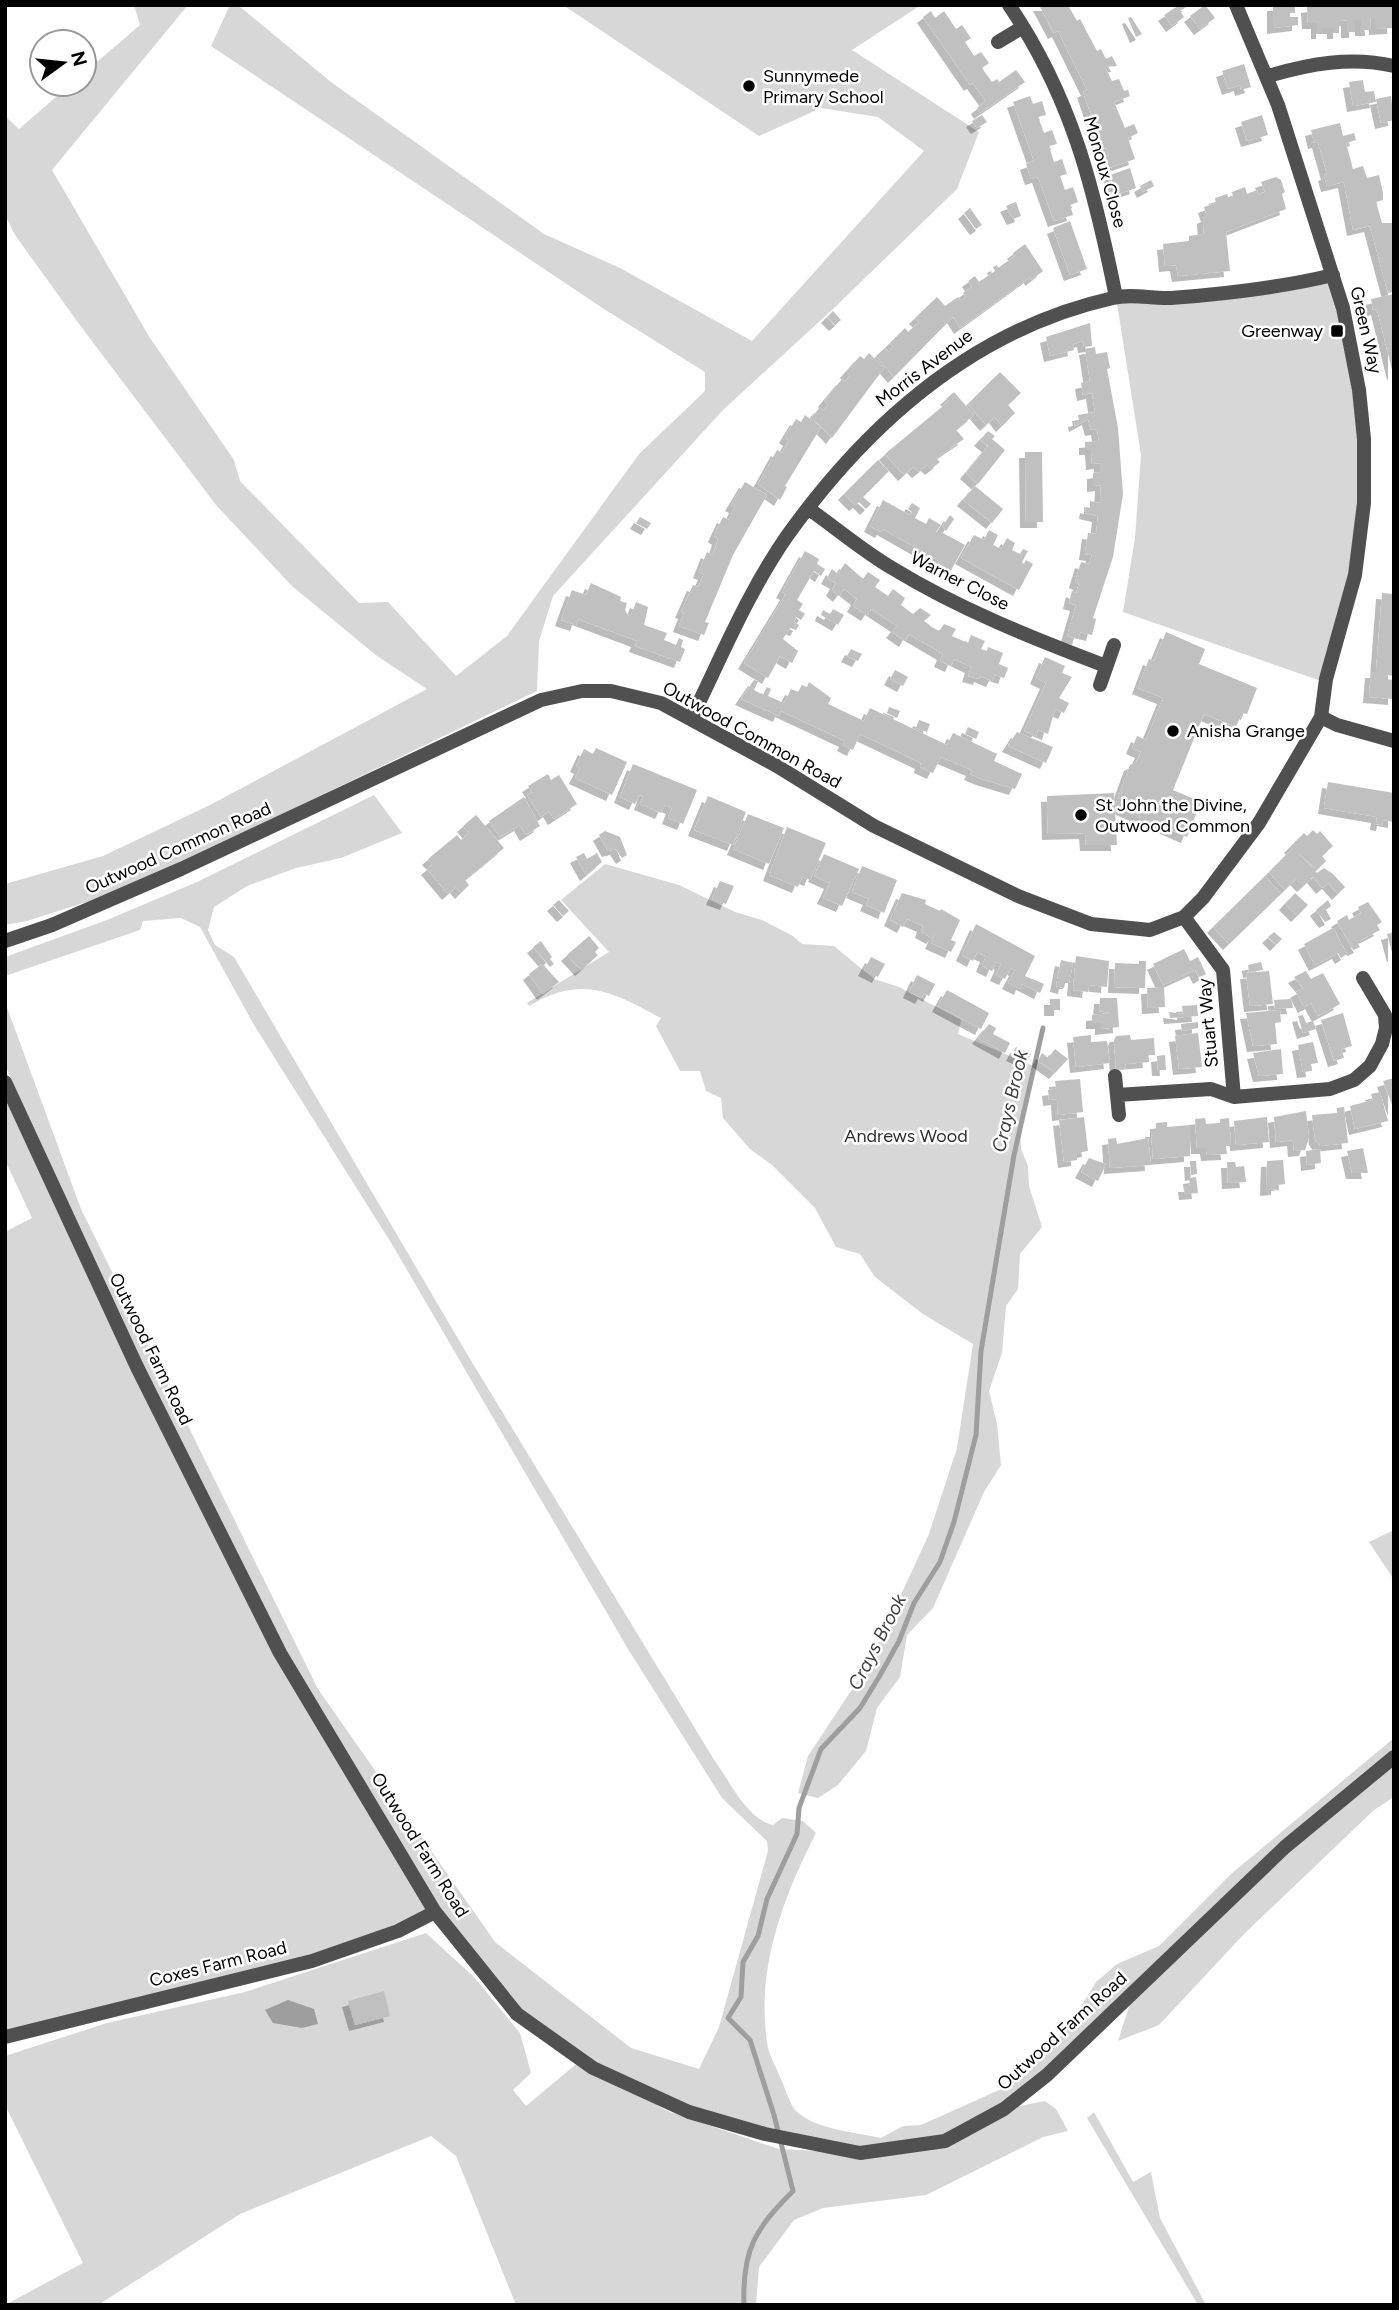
<svg xmlns="http://www.w3.org/2000/svg" width="1399" height="2310" font-family="Figtree,sans-serif">
	<style>
		.green { fill: #d7d7d7 }
		.water { fill: #9e9e9e }
		.lines { fill: none; stroke-linecap: round; stroke-linejoin: round }
		.stream { stroke: #9e9e9e; stroke-width: 5 }
		.building { fill: #c0c0c0; filter: url(#shadow) }
		.street { stroke: #505050; stroke-width: 14 }
		.poi-dot { fill: #000; stroke: #fff; stroke-width: 2.5 }
		.labels { text-anchor: middle; dominant-baseline: central; stroke-width: 5; stroke-linejoin: round; paint-order: stroke }
		.poi-label { font-size: 18px; fill: #000; stroke: #fff; text-anchor: start }
		.street-label { font-size: 18px; fill: #000; stroke: #fff }
		.park-label { font-size: 18px; fill: #2e2e2e; stroke: #fff }
		.water-label { font-size: 19px; font-style: italic; fill: #3f3f3f; stroke: #fff }
	</style>
	<defs>
		<filter id="shadow"><feDropShadow dx="-6" dy="6" stdDeviation="0" flood-color="#0004"/></filter>
	</defs>
	<rect width="100%" height="100%" fill="#fff"/>
	<!-- green -->
	<path class="green" d="M134 5H188L52 170 150 338 234 460 240 481 359 603 388 602 456 676 507 636 639 454 705 391V372L604 309 211 46 230 5H238L331 82 544 234 620 268 752 341 924 151 878 117 821 108 759 136 563 5H921L852 50 979 132 957 189 833 309 723 410 553 596 539 641 537 691 127 889 27 921 5 925V884L103 856 210 805 427 689 377 656 292 586 216 505 82 328 15 235 5 215V116L19 129 71 84H84V73L140 25Z
		M1333 275 1351 342 1364 503 1327 683 1123 612 1135 538 1141 455 1116 297 1160 299Z
		M374 795 402 833 341 858 296 868 247 886 214 907 208 930 215 945 234 957 467 1354 713 1758C728 1778 747 1820 773 1825L782 1818 803 1821 816 1833C783 1898 756 1968 767 2042 768 2054 776 2066 780 2077 785 2087 789 2103 796 2111 816 2130 856 2132 881 2138L903 2126 921 2125 1008 2086 1067 2029 1096 1982 1117 1964 1159 1946 1231 1874 1394 1738V1797L1374 1810 1244 1934 1159 2025 1118 2041 1133 1994 1023 2096 944 2139 861 2150 699 2113 618 2078 533 2022 435 1912 398 1931 5 2037V1232L32 1218 5 1160V1074L89 1265 65 1199 5 1065V1002L81 1209 318 1689 495 1942 631 2048 699 2069 719 2027 768 1851 767 1841 722 1798 628 1649 393 1246 254 1025 200 927 181 918 143 921 140 930 5 976V957L107 920 197 882Z
		M605 864 679 885 735 912 762 920 793 936 802 944 834 946 874 979 899 987 961 1020 958 1034 1033 1066 1020 1125 1021 1149 1028 1166 1029 1186 1042 1227 1020 1254 1018 1289 1006 1306 1002 1353 989 1391 997 1424 1001 1465 984 1492 933 1608 907 1635 900 1677 877 1708 866 1751 838 1785 818 1798 798 1793 808 1756 870 1662 929 1534 957 1448 973 1344 923 1314 875 1277 860 1254 836 1247 815 1208 772 1165 750 1149 723 1118 721 1098 706 1091 700 1071H680L656 1026 661 1018C613 992 581 974 529 1006L527 1003 609 952 561 900Z
		M1394 1530V1580L1369 1542Z
		M426 1933 474 1977 520 2033 531 2073 513 2090 526 2106 581 2060 667 2111 779 2149 860 2153 945 2141 1004 2109 1045 2101 1056 2109 1068 2131 1043 2137 926 2195 823 2208 794 2220 759 2267 756 2305H516L456 2156 431 2136 240 2214 98 2305H5L83 2263 5 2105V2056L107 2023 245 1992Z
		M1094 2112 1133 2182 1151 2172 1160 2218 1206 2305H1198L1087 2118Z"/>
	<!-- water -->
	<path class="water" d="M288 2000 314 2009 318 2024 302 2028 273 2023 265 2010Z"/>
	<g class="lines">
		<!-- stream -->
		<path class="stream" d="M744 2305C742 2250 755 2229 793 2191L774 2115 750 2040 728 2018 741 1997 743 1962 758 1936 767 1899 797 1834 799 1808 821 1749 860 1708 879 1677 899 1641 914 1603 940 1562 954 1522 976 1435 981 1351 1014 1155 1043 1028"/>
	</g>
	<!-- building -->
	<path class="building" d="M1039 5H1068L1077 21 1080 19 1097 51 1101 49 1106 59 1112 56 1117 66 1105 67 1112 81 1119 79 1124 91 1128 90 1130 96 1114 102 1125 128 1134 124 1138 133 1128 138 1135 159 1109 168 1105 158 1109 155 1106 148 1103 149 1083 92 1087 90 1058 31 1054 33Z
		M1179 5H1189L1180 11 1184 17 1172 26 1164 15Z
		M1205 5 1215 18 1200 29 1190 16Z
		M1273 5H1295V13H1290V17H1298V25L1273 28Z
		M1322 5H1394L1393 28 1375 29V19H1370L1371 30H1361V20H1355V32H1347V20L1339 21V33H1333V28H1322V33H1317V23H1308L1307 7Z
		M931 11 935 18 944 11 956 29 962 25 971 38 965 42 974 56 981 52 989 63 982 68 992 82 997 79 999 82 1016 70 1025 82 980 113 977 108 986 101 973 83 970 85 923 17Z
		M1131 17 1142 34 1136 37 1128 18Z
		M1244 64 1251 87 1241 90 1240 85 1228 89 1222 71Z
		M1363 80 1365 92 1374 91 1376 102 1353 106 1349 82Z
		M1030 96 1033 104 1042 101 1046 115 1038 117 1044 133 1052 130 1057 144 1049 146 1054 162 1062 159 1067 174 1060 176 1065 190 1073 187 1078 202 1070 205 1073 215 1054 221 1038 177 1031 179 1026 164 1034 161 1013 102Z
		M1391 96 1394 120 1381 123 1376 99Z
		M982 115 987 122 977 128 972 121Z
		M1262 115 1268 135 1247 141 1241 122Z
		M1340 123 1343 136 1354 133 1356 140 1346 143 1353 169 1363 166 1367 178 1379 175 1383 193V200L1376 202 1382 223H1394V292L1388 293 1370 226 1353 230 1344 182 1327 186 1324 175 1327 174 1318 142 1314 143 1311 130Z
		M1130 168 1136 188 1116 195 1110 175Z
		M1276 177 1281 180 1285 192 1282 194 1286 209 1226 232 1230 271 1178 276 1176 265 1165 266 1163 244 1189 241V236L1204 234 1203 218 1207 216 1204 207 1216 203 1215 198 1227 194 1229 199 1233 197 1232 192 1245 187 1247 194 1257 190 1258 194 1265 192 1261 182Z
		M1151 180 1154 186 1143 192 1140 186Z
		M1016 202 1021 216 1013 219 1006 206Z
		M970 208 982 225 976 229 964 213Z
		M1070 221 1087 269 1070 275 1053 228Z
		M1025 244 1043 271 1031 280 1030 277 960 328 953 317 894 377 876 356 885 348 888 352 893 347 890 343 905 328 908 332 919 322 915 318 937 297 945 306 958 297 961 301 966 298 963 293 972 287 968 281 975 276 979 282 995 271 993 267 997 265 998 268 1015 256 1013 253Z
		M1394 294V373L1393 374 1377 309 1373 310 1371 299Z
		M833 311 841 320 835 325 827 317Z
		M1090 323 1092 346 1084 347 1083 341 1073 344 1074 350 1050 356 1046 337Z
		M1095 347 1096 354 1107 352 1110 368 1107 369 1118 428 1123 494 1113 557 1093 618 1096 619 1092 635 1080 632 1078 639 1067 636 1076 605 1069 603 1072 591 1076 593 1079 584 1075 582 1081 562 1089 564 1092 555 1085 554 1088 533 1096 534 1098 516 1085 513 1086 507 1090 508V501L1100 503 1101 485 1093 486V473L1100 472V463L1092 464 1091 449H1085V442L1099 441 1097 429 1091 430 1088 419 1075 426 1074 421 1079 420 1078 415 1095 412 1092 393 1083 395 1081 383 1090 381 1085 349Z
		M869 353 884 368 832 438 812 417 820 407 823 410 828 405 824 401 842 379 845 382 850 376 846 372 860 356 864 359Z
		M1000 372 1021 393 1008 405 1015 413 1002 426 995 417 986 425 968 404Z
		M954 392 974 415 956 430 964 439 936 458 940 462 931 469 927 465 918 472 913 467 904 475 885 454 949 401 946 399Z
		M805 415 821 427 785 486 787 487 780 500 758 484 777 450 782 453 789 440 785 437 796 419 801 422Z
		M988 431 995 436 992 439 1005 450 978 484 966 473 988 446 980 440Z
		M1025 452H1042L1043 522H1026Z
		M878 460 889 471 863 497 871 504 866 509 859 502 855 505 844 494Z
		M745 482 767 495 733 555 705 622 709 623 704 635 679 626 684 613 681 612 693 585 698 587 704 574 699 572 707 552 713 555 718 539 714 536 723 517 729 520 735 507 731 505Z
		M975 486 1003 509 992 523 963 500Z
		M883 500 910 515 912 512 908 509 912 503 920 508 915 518 926 524 929 518 941 525 936 532H941L965 545 950 572 937 565 939 561 883 529 881 532 870 526Z
		M950 515 954 519 946 531 942 527Z
		M640 517 651 523 647 529 636 523Z
		M989 530 998 535 993 545 1001 549 1007 538 1015 543 1012 550 1020 554 1023 549 1028 551 1022 562 1024 564 1026 560 1033 564 1019 590 961 558 974 535 984 540Z
		M805 551 819 559 817 564 825 569 821 576 814 571 797 600 803 604 799 610 805 614 801 620 796 617 794 622 799 625 796 630 790 628 783 639 798 651 792 663 780 656 768 678 744 663 786 594 782 592Z
		M845 563 863 579 868 572 880 580 875 587 888 596 893 589 905 598 901 605 913 614 920 608 931 615 924 621 932 627 939 631 944 624 956 629 952 636 968 643 971 635 985 641 981 649 987 651 988 647 1003 653 999 664 1008 668 1004 678 995 675 992 681 980 676 979 679 968 676 971 667 954 659 951 666 940 661 943 654 909 634 905 641 892 632 897 626 871 609 867 615 853 606 857 599 844 589 839 596 832 590 836 583 827 578 832 569 838 574Z
		M591 583 621 597 620 601 627 603 625 610 627 614 631 616 636 602 648 607 644 625 667 633 664 640 676 645 679 638 683 640 681 647 685 649 680 662 635 646 637 641 578 619 576 625 561 620 572 590 586 595Z
		M1382 593 1394 594V676L1386 675V679L1394 680V699L1369 697 1371 672H1376Z
		M833 609 844 615 838 625 821 615 823 610 830 614Z
		M1166 632 1205 649 1199 664 1257 688 1247 714 1242 713 1236 727 1204 714 1173 790 1201 802 1187 837 1115 806 1130 765 1136 762 1141 752 1132 748 1137 736 1146 740 1163 698 1138 688 1149 659 1154 661Z
		M851 649 862 654 858 661 847 656Z
		M1045 657 1065 666 1062 673 1072 677 1059 698 1069 703 1064 713 1055 709 1048 734 1038 730 1036 736 1024 731 1046 683 1036 678Z
		M895 670 908 677 903 686 890 679Z
		M754 680 758 681 754 690 763 695 767 687 771 689 768 696 784 703 791 689 798 692 802 685 807 687 809 682 831 698 828 704 864 721 870 708 947 745 953 733 997 754 994 761 1022 774 1015 789 982 779 970 774 972 770 941 757 933 773 920 767 921 763 860 734 853 750 843 745 845 741 781 711 779 716 741 699Z
		M889 707 900 711 897 718 887 713Z
		M919 720 930 724 927 732 916 728Z
		M968 727 979 732 976 739 965 734Z
		M1017 732 1053 747 1046 763 1008 746Z
		M596 748 627 762 612 795 575 778 580 768 576 766 584 749 593 754Z
		M633 764 697 790 683 824 668 818 672 808 665 805 661 813 640 804 643 796 639 795 635 804 620 797Z
		M548 774 551 780 559 775 577 804 554 819 549 811 541 817 527 795 532 792 528 786Z
		M1328 782 1394 793V822L1383 820 1382 825 1376 824 1377 817 1324 808Z
		M1114 793 1117 845H1086L1085 833 1048 834 1047 796Z
		M708 796 746 812 733 845 694 830Z
		M524 797 540 826 526 835 520 825 500 837 489 821Z
		M748 814 784 828 769 864 733 849Z
		M476 815 504 848 465 880 469 885 461 893 456 887 448 894 427 869 433 864 428 859 457 835 461 840 469 833 463 826Z
		M787 827 826 843 810 880 802 877 798 887 769 875Z
		M1313 830 1317 834 1320 831 1333 846 1322 856 1326 861 1317 870 1296 851 1317 873 1324 868 1333 874 1345 887 1338 894 1328 883 1322 888 1313 877 1303 886 1296 879 1285 890 1269 872 1292 849 1290 847 1304 833 1307 836Z
		M605 831 620 837 627 855 622 858 616 849 608 851 599 835Z
		M584 853 587 859 597 853 602 862 586 875 576 857Z
		M824 854 859 869 842 906 823 898 830 883 814 876Z
		M862 866 897 880 884 913 866 905 869 899 852 892Z
		M1265 876 1281 894 1229 944 1213 927Z
		M720 881 734 886 726 904 712 899Z
		M902 893 926 900 925 904 940 911 941 909 960 920 951 940 956 942 951 952 931 943 935 934 932 938 921 932 923 926 907 919 903 927 890 920Z
		M1295 893 1308 905 1297 916 1285 904Z
		M559 900 569 911 563 916 553 905Z
		M1328 900 1331 906 1326 910 1331 919 1325 922 1316 910Z
		M1368 902 1382 922 1377 925 1380 930 1357 942 1360 947 1353 950 1337 921 1347 915 1349 920 1361 913 1358 907Z
		M976 924 1035 956 1025 976 1044 984 1040 993 1022 984 1020 989 1008 983 1015 970 1011 968 1005 979 996 975 1001 964 996 962 992 971 982 966 986 956 977 952 973 961 962 955Z
		M1333 928 1347 954 1341 958 1338 953 1315 965 1304 944Z
		M1274 932 1282 939 1276 945 1268 937Z
		M1394 932V955L1393 956 1387 934Z
		M589 936 599 948 595 952 598 955 581 970 567 955Z
		M541 941 552 957 550 959 554 964 550 967 533 947Z
		M1184 949 1190 961 1198 957 1206 974 1199 978 1195 970 1163 985 1153 964Z
		M1076 956 1109 961 1107 987 1089 985 1088 992 1073 990Z
		M871 957 885 964 878 977 864 970Z
		M1061 960 1073 963 1069 983H1065L1064 988 1056 986Z
		M1139 961H1146L1145 988 1114 987 1115 963 1139 964Z
		M1261 962 1263 970 1249 972 1248 965Z
		M542 964 559 982 543 994 529 974Z
		M1269 971 1273 1004 1250 1006 1246 973Z
		M1306 971 1311 979 1323 973 1340 1004 1318 1016 1311 1003 1304 1007 1296 992 1303 988 1294 977Z
		M917 975 935 984 929 996 924 993 921 998 909 992Z
		M1164 987 1165 1007 1148 1008 1147 988Z
		M947 990 989 1013 981 1029 938 1006Z
		M1100 998H1117L1119 1027 1101 1029V1023H1092V1015L1111 1013 1099 1011Z
		M1050 999H1060V1010H1050Z
		M1291 999 1293 1008 1275 1009 1274 1000Z
		M1197 1005 1198 1016 1170 1018 1169 1012 1183 1014 1182 1006Z
		M1280 1010 1281 1022 1275 1023 1277 1044 1253 1046 1246 1013Z
		M1343 1013 1352 1046 1341 1049 1344 1058 1334 1061 1321 1020Z
		M1303 1015 1306 1023 1313 1021 1316 1029 1303 1033 1298 1016Z
		M1198 1022V1028L1182 1031 1181 1024Z
		M989 1024 996 1028 993 1034 1010 1043 1005 1053 978 1038Z
		M1198 1033 1202 1067 1179 1069 1175 1036Z
		M1091 1035V1042L1107 1041 1110 1063 1076 1067 1073 1037Z
		M1130 1035 1131 1040 1154 1038 1155 1055H1148L1149 1062 1125 1064 1126 1069 1116 1070 1114 1040 1116 1036Z
		M1313 1042 1318 1063 1311 1064 1312 1071 1303 1072 1298 1045Z
		M1016 1047 1031 1054 1027 1062 1012 1055Z
		M1055 1049 1068 1059 1055 1073 1038 1061 1042 1053 1048 1058Z
		M1281 1049 1283 1074 1259 1076 1253 1053Z
		M1165 1055 1166 1070H1158L1157 1056Z
		M1394 1078V1110L1383 1081Z
		M1080 1079 1083 1112 1058 1115 1057 1099 1049 1100 1048 1090 1056 1089 1055 1081Z
		M1380 1092 1388 1121 1355 1129 1350 1106 1373 1100 1371 1094Z
		M1344 1107 1348 1143 1320 1146 1315 1139 1312 1115 1337 1113V1108Z
		M1306 1111 1309 1138 1305 1150 1294 1151 1293 1140 1276 1142 1274 1117Z
		M1084 1117 1088 1151 1077 1153V1160L1064 1162 1059 1120Z
		M1267 1117 1269 1142 1236 1145 1234 1121Z
		M1205 1118 1206 1124 1220 1123V1119L1229 1118 1231 1146H1226L1227 1154 1207 1155 1206 1148H1197L1195 1119Z
		M1167 1122V1127L1190 1125V1156L1153 1159 1151 1131H1156V1123Z
		M1116 1138 1117 1144 1148 1138 1151 1165 1110 1168 1108 1139Z
		M1363 1148 1368 1173H1352L1347 1151Z
		M1320 1149 1321 1163 1307 1165 1306 1151Z
		M1089 1158 1106 1164 1098 1181 1081 1172Z
		M1283 1160 1285 1184 1277 1185V1189L1266 1190 1267 1161Z
		M1190 1161H1196L1197 1174 1191 1175Z
		M1227 1162H1235L1236 1167 1244 1166 1246 1182 1228 1183Z
		M1196 1177 1198 1193 1185 1194 1184 1186H1190L1189 1178Z
		M384 1991 390 2016 355 2025 348 2001Z"/>
	<g class="lines">
		<!-- street -->
		<path class="street" d="M1009 5C1072 98 1094 188 1116 297
			M998 42 1023 27
			M1268 76C1309 64 1351 56 1394 66
			M809 509C836 528 863 551 892 568 959 609 1032 638 1106 666
			M1100 685 1114 645
			M1321 717 1337 725 1394 741
			M691 719C721 658 748 592 787 536 868 423 974 329 1113 298 1131 293 1152 299 1171 298 1226 294 1279 288 1333 275
			M1184 917 1223 970 1234 1097
			M5 941 52 925 181 869 541 700 582 691H611L661 703 777 766 874 826 1018 896 1091 924 1150 930 1184 917 1203 898 1259 823 1321 717 1326 679 1355 575 1364 503V439L1359 390 1343 308 1278 105 1236 5
			M1115 1076 1119 1115
			M5 1082 137 1367 280 1653 435 1912 517 2014 593 2068 689 2112 765 2134 860 2153 945 2141 1004 2109 1047 2075 1285 1847 1394 1757
			M1117 1095 1211 1089 1234 1097 1330 1089 1354 1080 1370 1066 1382 1044 1386 1028 1385 1015 1363 978
			M5 2037 312 1961 398 1931 435 1912"/>
	</g>
	<!-- markers -->
	<g class="poi-dot">
		<circle cx="749" cy="86" r="7"/>
		<rect x="1330" y="324" width="14" height="14" rx="3.5"/>
		<circle cx="1173" cy="731" r="7"/>
		<circle cx="1081" cy="815" r="7"/>
	</g>
	<g class="labels">
		<!-- poi labels -->
		<g class="poi-label">
			<text x="763" y="76">Sunnymede<tspan x="763" dy="21">Primary School</tspan></text>
			<text x="1323" y="331" text-anchor="end">Greenway</text>
			<text x="1187" y="731">Anisha Grange</text>
			<text x="1095" y="805">St John the Divine,<tspan x="1095" dy="21">Outwood Common</tspan></text>
		</g>
		<!-- street labels -->
		<g class="street-label">
			<text transform="translate(1105 172) rotate(74)">Monoux Close</text>
			<text transform="translate(1366 330) rotate(77)">Green Way</text>
			<text transform="translate(924 368) rotate(-37)">Morris Avenue</text>
			<text transform="translate(960 581) rotate(27)">Warner Close</text>
			<text transform="translate(752 735) rotate(29)">Outwood Common Road</text>
			<text transform="translate(178 848) rotate(-24)">Outwood Common Road</text>
			<text transform="translate(1208 1023) rotate(-95)">Stuart Way</text>
			<text transform="translate(151 1349) rotate(64)">Outwood Farm Road</text>
			<text transform="translate(420 1845) rotate(58)">Outwood Farm Road</text>
			<text transform="translate(218 1964) rotate(-14)">Coxes Farm Road</text>
			<text transform="translate(1062 2031) rotate(-42)">Outwood Farm Road</text>
		</g>
		<!-- park labels -->
		<g class="park-label">
			<text x="906" y="1136">Andrews Wood</text>
		</g>
		<!-- water labels -->
		<g class="water-label">
			<text transform="translate(1010 1101) rotate(-77)">Crays Brook</text>
			<text transform="translate(877 1642) rotate(-63)">Crays Brook</text>
		</g>
	</g>
	<!-- border -->
	<rect width="1399" height="2310" fill="none" stroke="#000000" stroke-width="14"/>
	<!-- north arrow -->
	<g transform="translate(63 63) rotate(75)"><circle r="33" fill="#ffffff" stroke="#999999" stroke-width="2"/>
	<path d="M0-5L12 26L0 18L-12 26Z" fill="#000000"/>
	<text y="-10" font-size="19" font-weight="bold" text-anchor="middle" fill="#000000">N</text>
	</g>
</svg>
